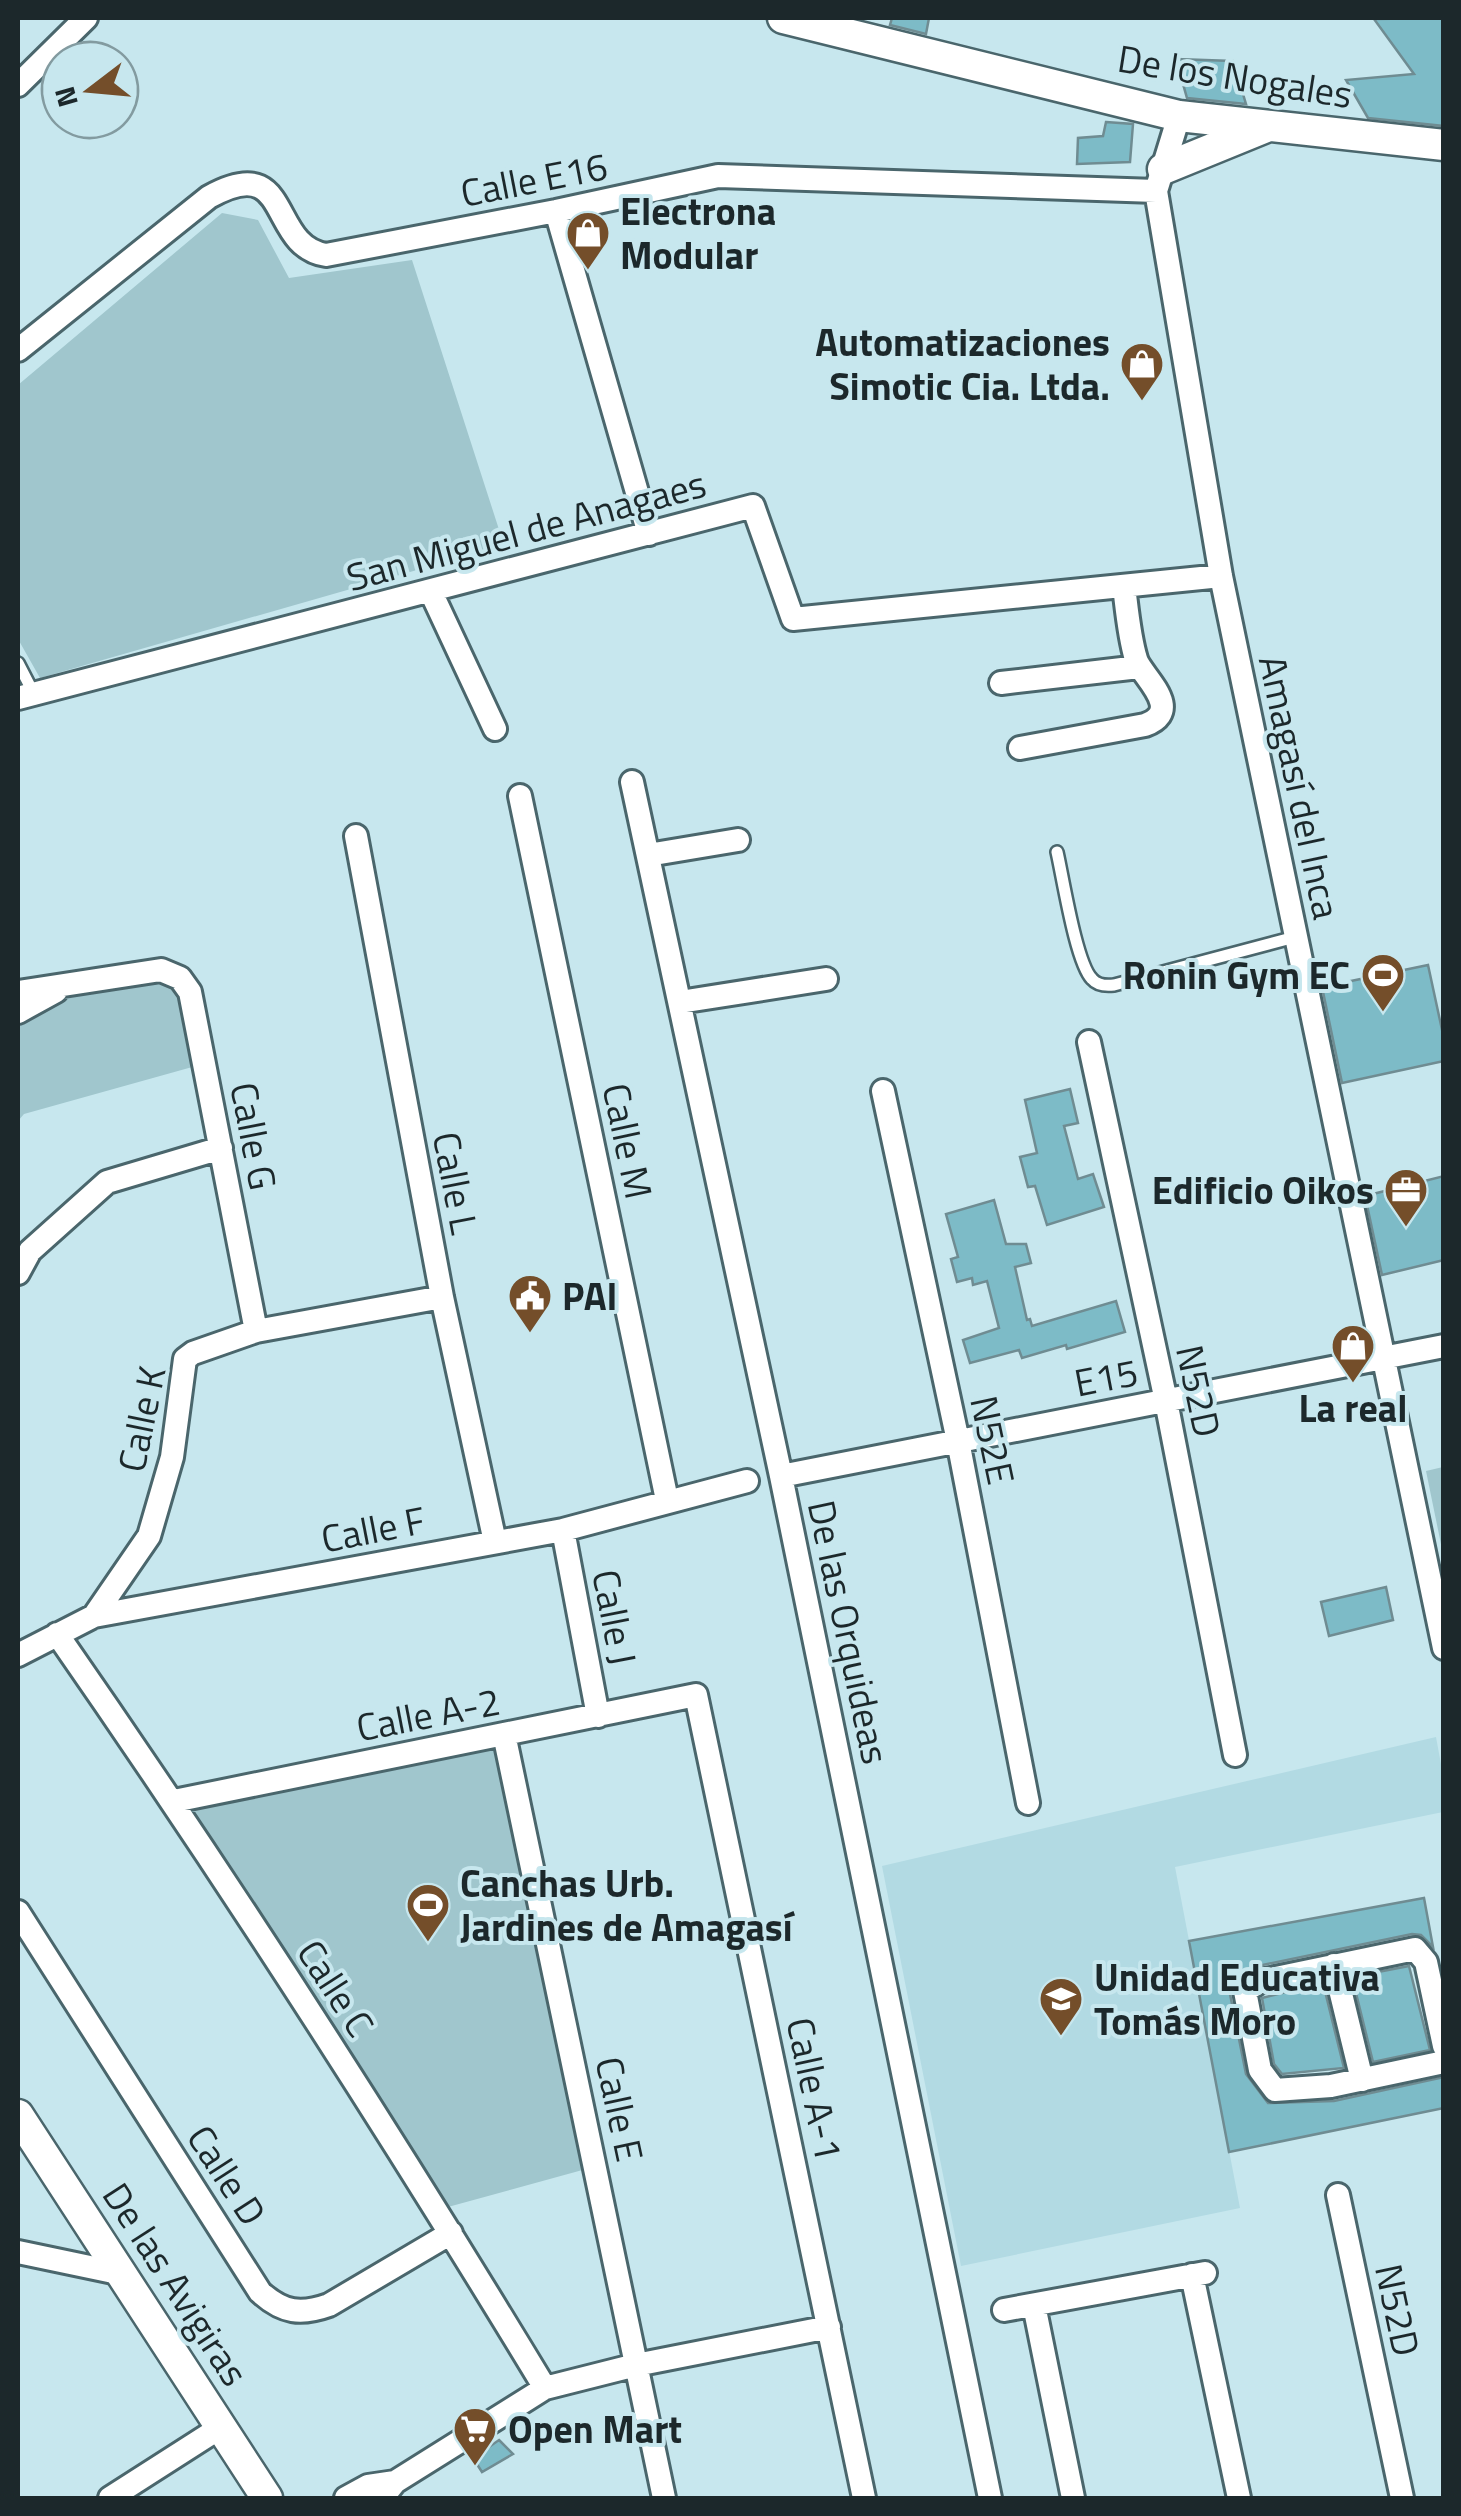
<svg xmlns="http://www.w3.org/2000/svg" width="1461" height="2516" font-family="'Titillium Web',sans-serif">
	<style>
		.built { fill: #b2dae3 }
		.green { fill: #a0c6cd }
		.building { fill: #7dbbc7; stroke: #6f8c92; stroke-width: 2.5 }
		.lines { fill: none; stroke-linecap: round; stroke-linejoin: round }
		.service-casing { stroke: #4a666c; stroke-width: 16 }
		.minor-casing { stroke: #4a666c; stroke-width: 28 }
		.tertiary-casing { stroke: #4a666c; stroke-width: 35 }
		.service { stroke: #fff; stroke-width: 11 }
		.minor { stroke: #fff; stroke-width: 22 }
		.tertiary { stroke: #fff; stroke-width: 30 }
		.labels { text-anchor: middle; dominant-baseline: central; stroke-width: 8; stroke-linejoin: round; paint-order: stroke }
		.street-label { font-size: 38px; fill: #1c282b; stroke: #c7e7ee }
		.poi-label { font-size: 38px; font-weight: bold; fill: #1c282b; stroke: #c7e7ee; text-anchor: start }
	</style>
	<rect width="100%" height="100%" fill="#c7e7ee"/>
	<!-- built -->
	<path class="built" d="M1436 1737 1443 1775V1812L1175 1867 1240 2208 961 2266 882 1866Z"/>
	<!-- green -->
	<path class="green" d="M222 213 258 220 289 278 412 260 504 545 40 678 18 639V385Z
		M135 960 187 990 203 1064 24 1114 18 1121V1017L71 975Z
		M1443 1467 1444 1554H1443L1426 1471Z
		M504 1734 597 2166 437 2210 174 1801Z"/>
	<!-- building -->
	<path class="building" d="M892 18H929L926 34 890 25Z
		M1444 18V126L1368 118 1346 80 1414 74 1374 19Z
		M1176 59 1233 61 1246 104 1187 98Z
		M1106 122 1133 124 1130 162 1077 164 1078 138 1103 136Z
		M1428 965 1444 1039V1061L1342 1083 1322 987Z
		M1070 1089 1078 1123 1064 1126 1078 1179 1093 1174 1104 1207 1047 1225 1035 1186 1028 1187 1020 1157 1037 1153 1025 1100Z
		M1444 1176V1260L1382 1275 1365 1196Z
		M994 1200 1006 1244H1026L1031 1263 1015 1267 1027 1320 1030 1319 1032 1326 1116 1301 1125 1332 1067 1349 1066 1345 1022 1358 1019 1350 970 1363 963 1340 999 1328 987 1281 973 1285 972 1278 957 1282 951 1259 958 1257 946 1214Z
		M1386 1587 1393 1620 1329 1636 1321 1602Z
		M1424 1898 1433 1947 1421 1935 1412 1934 1258 1966 1236 1979 1230 1994 1246 2074 1268 2103 1334 2101 1444 2077V2108L1229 2152 1189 1941Z
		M1409 1966 1430 2050 1373 2062 1352 1977Z
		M1323 1983 1344 2068 1282 2074 1274 2064 1262 1998Z
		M499 2440 513 2454 482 2472 473 2458Z"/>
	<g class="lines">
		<defs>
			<path id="service" d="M18 663 34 694
				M1057 852C1063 878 1076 963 1092 979 1098 986 1106 986 1114 985L1295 937"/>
			<path id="minor" d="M18 85 86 18
				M1179 116 1156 191 1221 576 1444 1648
				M556 211 649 534
				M18 350 209 197C293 150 267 246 326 255L556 211 718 176 1156 191
				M431 592 495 729
				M1001 683 1139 667
				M18 698 753 506 793 619 1221 576
				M1020 748 1145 725C1186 710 1140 675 1136 659 1129 636 1127 610 1124 586
				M632 782 781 1476 990 2498
				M520 796 667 1500
				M356 836 442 1297 495 1542
				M648 855 738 840
				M18 992 161 970 180 978 190 992 256 1331
				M680 1002 826 979
				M18 1012 56 991
				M1089 1042 1166 1401 1235 1755
				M883 1091 958 1441 1028 1803
				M18 1273 30 1251 107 1182 221 1148
				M781 1476 1444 1346
				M563 1530 598 1716
				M94 1616 149 1536 172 1457 185 1359 193 1353 256 1331 442 1297
				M57 1634C228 1880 390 2132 545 2388
				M18 1655 94 1616 563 1530 747 1481
				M504 1734 664 2498
				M174 1801 696 1695 864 2498
				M18 1912 260 2292C283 2313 301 2315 329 2305L451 2233
				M1334 1965 1362 2080
				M1444 2046 1426 1962 1415 1949 1261 1981 1245 1991 1260 2070 1275 2090 1331 2086 1444 2062
				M1338 2195 1402 2498
				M18 2252 123 2274
				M1192 2275 1239 2498
				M1034 2305 1073 2498
				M1004 2310 1205 2273
				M110 2498 221 2427
				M346 2498 368 2486 395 2482
				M382 2498 395 2482 545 2388 636 2365 829 2327"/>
			<path id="tertiary" d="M783 18 1179 116 1444 145
				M1163 169 1266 127
				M18 2115 267 2498"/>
		</defs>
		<!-- service casing -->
		<use href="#service" class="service-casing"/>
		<!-- minor casing -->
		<use href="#minor" class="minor-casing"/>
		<!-- tertiary casing -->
		<use href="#tertiary" class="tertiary-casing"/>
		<!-- service -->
		<use href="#service" class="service"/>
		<!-- minor -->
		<use href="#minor" class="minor"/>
		<!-- tertiary -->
		<use href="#tertiary" class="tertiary"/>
	</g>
	<!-- icons -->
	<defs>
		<symbol id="shop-pin" viewBox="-11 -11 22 30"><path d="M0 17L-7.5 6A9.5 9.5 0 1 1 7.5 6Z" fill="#744e2a" stroke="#c7e7ee"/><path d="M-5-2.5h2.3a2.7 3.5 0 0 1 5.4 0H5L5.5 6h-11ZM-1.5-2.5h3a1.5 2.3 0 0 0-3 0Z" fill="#fff"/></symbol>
		<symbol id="stadium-pin" viewBox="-11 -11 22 30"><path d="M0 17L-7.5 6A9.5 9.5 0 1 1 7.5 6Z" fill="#744e2a" stroke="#c7e7ee"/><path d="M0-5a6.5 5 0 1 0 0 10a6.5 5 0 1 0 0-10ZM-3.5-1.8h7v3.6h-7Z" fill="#fff"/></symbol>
		<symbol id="office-pin" viewBox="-11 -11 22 30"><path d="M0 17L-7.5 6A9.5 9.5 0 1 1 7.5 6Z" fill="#744e2a" stroke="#c7e7ee"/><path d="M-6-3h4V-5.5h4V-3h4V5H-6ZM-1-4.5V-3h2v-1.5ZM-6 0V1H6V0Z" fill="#fff"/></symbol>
		<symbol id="civic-pin" viewBox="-11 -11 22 30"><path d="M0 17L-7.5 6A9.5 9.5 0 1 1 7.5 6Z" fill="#744e2a" stroke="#c7e7ee"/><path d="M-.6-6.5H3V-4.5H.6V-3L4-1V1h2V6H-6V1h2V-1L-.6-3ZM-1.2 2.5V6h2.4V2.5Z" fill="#fff"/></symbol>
		<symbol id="school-pin" viewBox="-11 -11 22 30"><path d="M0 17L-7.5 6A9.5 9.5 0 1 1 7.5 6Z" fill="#744e2a" stroke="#c7e7ee"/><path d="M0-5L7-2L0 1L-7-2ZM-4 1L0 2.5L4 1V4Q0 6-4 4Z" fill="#fff"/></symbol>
		<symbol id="supermarket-pin" viewBox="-11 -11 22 30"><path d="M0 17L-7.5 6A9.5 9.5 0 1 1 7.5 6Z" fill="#744e2a" stroke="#c7e7ee"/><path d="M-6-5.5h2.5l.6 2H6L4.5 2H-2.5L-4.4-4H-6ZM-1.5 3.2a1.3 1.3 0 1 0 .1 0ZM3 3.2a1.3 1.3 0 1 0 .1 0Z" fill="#fff"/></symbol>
	</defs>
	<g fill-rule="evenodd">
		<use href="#shop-pin" x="563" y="208" width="50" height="68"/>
		<use href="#shop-pin" x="1117" y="339" width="50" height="68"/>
		<use href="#stadium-pin" x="1358" y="950" width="50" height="68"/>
		<use href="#office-pin" x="1381" y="1165" width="50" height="68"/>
		<use href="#civic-pin" x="505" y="1271" width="50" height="68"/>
		<use href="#shop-pin" x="1328" y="1321" width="50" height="68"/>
		<use href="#stadium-pin" x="403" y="1880" width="50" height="68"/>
		<use href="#school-pin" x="1036" y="1974" width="50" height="68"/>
		<use href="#supermarket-pin" x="450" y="2404" width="50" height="68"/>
	</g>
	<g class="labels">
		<!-- street labels -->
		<g class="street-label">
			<text transform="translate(1235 76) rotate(9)">De los Nogales</text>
			<text transform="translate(534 179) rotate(-11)">Calle E16</text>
			<text transform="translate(526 530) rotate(-15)">San Miguel de Anagaes</text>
			<text transform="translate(1300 787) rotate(78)">Amagasí del Inca</text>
			<text transform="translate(254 1136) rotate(79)">Calle G</text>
			<text transform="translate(628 1141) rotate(78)">Calle M</text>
			<text transform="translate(456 1183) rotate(79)">Calle L</text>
			<text transform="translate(1106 1377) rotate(-11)">E15</text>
			<text transform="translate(1199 1391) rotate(78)">N52D</text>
			<text transform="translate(141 1419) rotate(-78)">Calle K</text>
			<text transform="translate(993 1440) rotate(78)">N52E</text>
			<text transform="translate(373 1529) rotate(-11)">Calle F</text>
			<text transform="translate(615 1617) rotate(79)">Calle J</text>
			<text transform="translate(849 1632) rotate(78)">De las Orquideas</text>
			<text transform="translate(428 1714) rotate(-11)">Calle A-2</text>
			<text transform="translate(336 1988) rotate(57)">Calle C</text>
			<text transform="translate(815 2089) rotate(78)">Calle A-1</text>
			<text transform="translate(620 2109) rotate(78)">Calle E</text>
			<text transform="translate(227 2175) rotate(57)">Calle D</text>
			<text transform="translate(176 2284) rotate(57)">De las Avigiras</text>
			<text transform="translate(1398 2310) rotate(78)">N52D</text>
		</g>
		<!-- poi labels -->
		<g class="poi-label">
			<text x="620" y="211">Electrona<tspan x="620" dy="44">Modular</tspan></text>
			<text x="1110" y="342" text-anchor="end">Automatizaciones<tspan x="1110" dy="44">Simotic Cia. Ltda.</tspan></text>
			<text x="1350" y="975" text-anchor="end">Ronin Gym EC</text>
			<text x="1374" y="1190" text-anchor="end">Edificio Oikos</text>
			<text x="562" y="1296">PAI</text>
			<text x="1353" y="1408" text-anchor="middle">La real</text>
			<text x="460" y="1883">Canchas Urb.<tspan x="460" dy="44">Jardines de Amagasí</tspan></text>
			<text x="1094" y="1977">Unidad Educativa<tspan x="1094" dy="44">Tomás Moro</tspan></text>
			<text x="508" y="2429">Open Mart</text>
		</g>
	</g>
	<!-- border -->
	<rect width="1461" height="2516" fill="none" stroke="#1c282b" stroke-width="40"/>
	<!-- north arrow -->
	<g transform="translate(90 90) rotate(254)"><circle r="48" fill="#c7e7ee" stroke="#839ba0" stroke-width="2.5"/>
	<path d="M0-8L18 38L0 25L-18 38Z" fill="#744e2a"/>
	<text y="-15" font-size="28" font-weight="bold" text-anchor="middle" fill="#1c282b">N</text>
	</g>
</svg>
